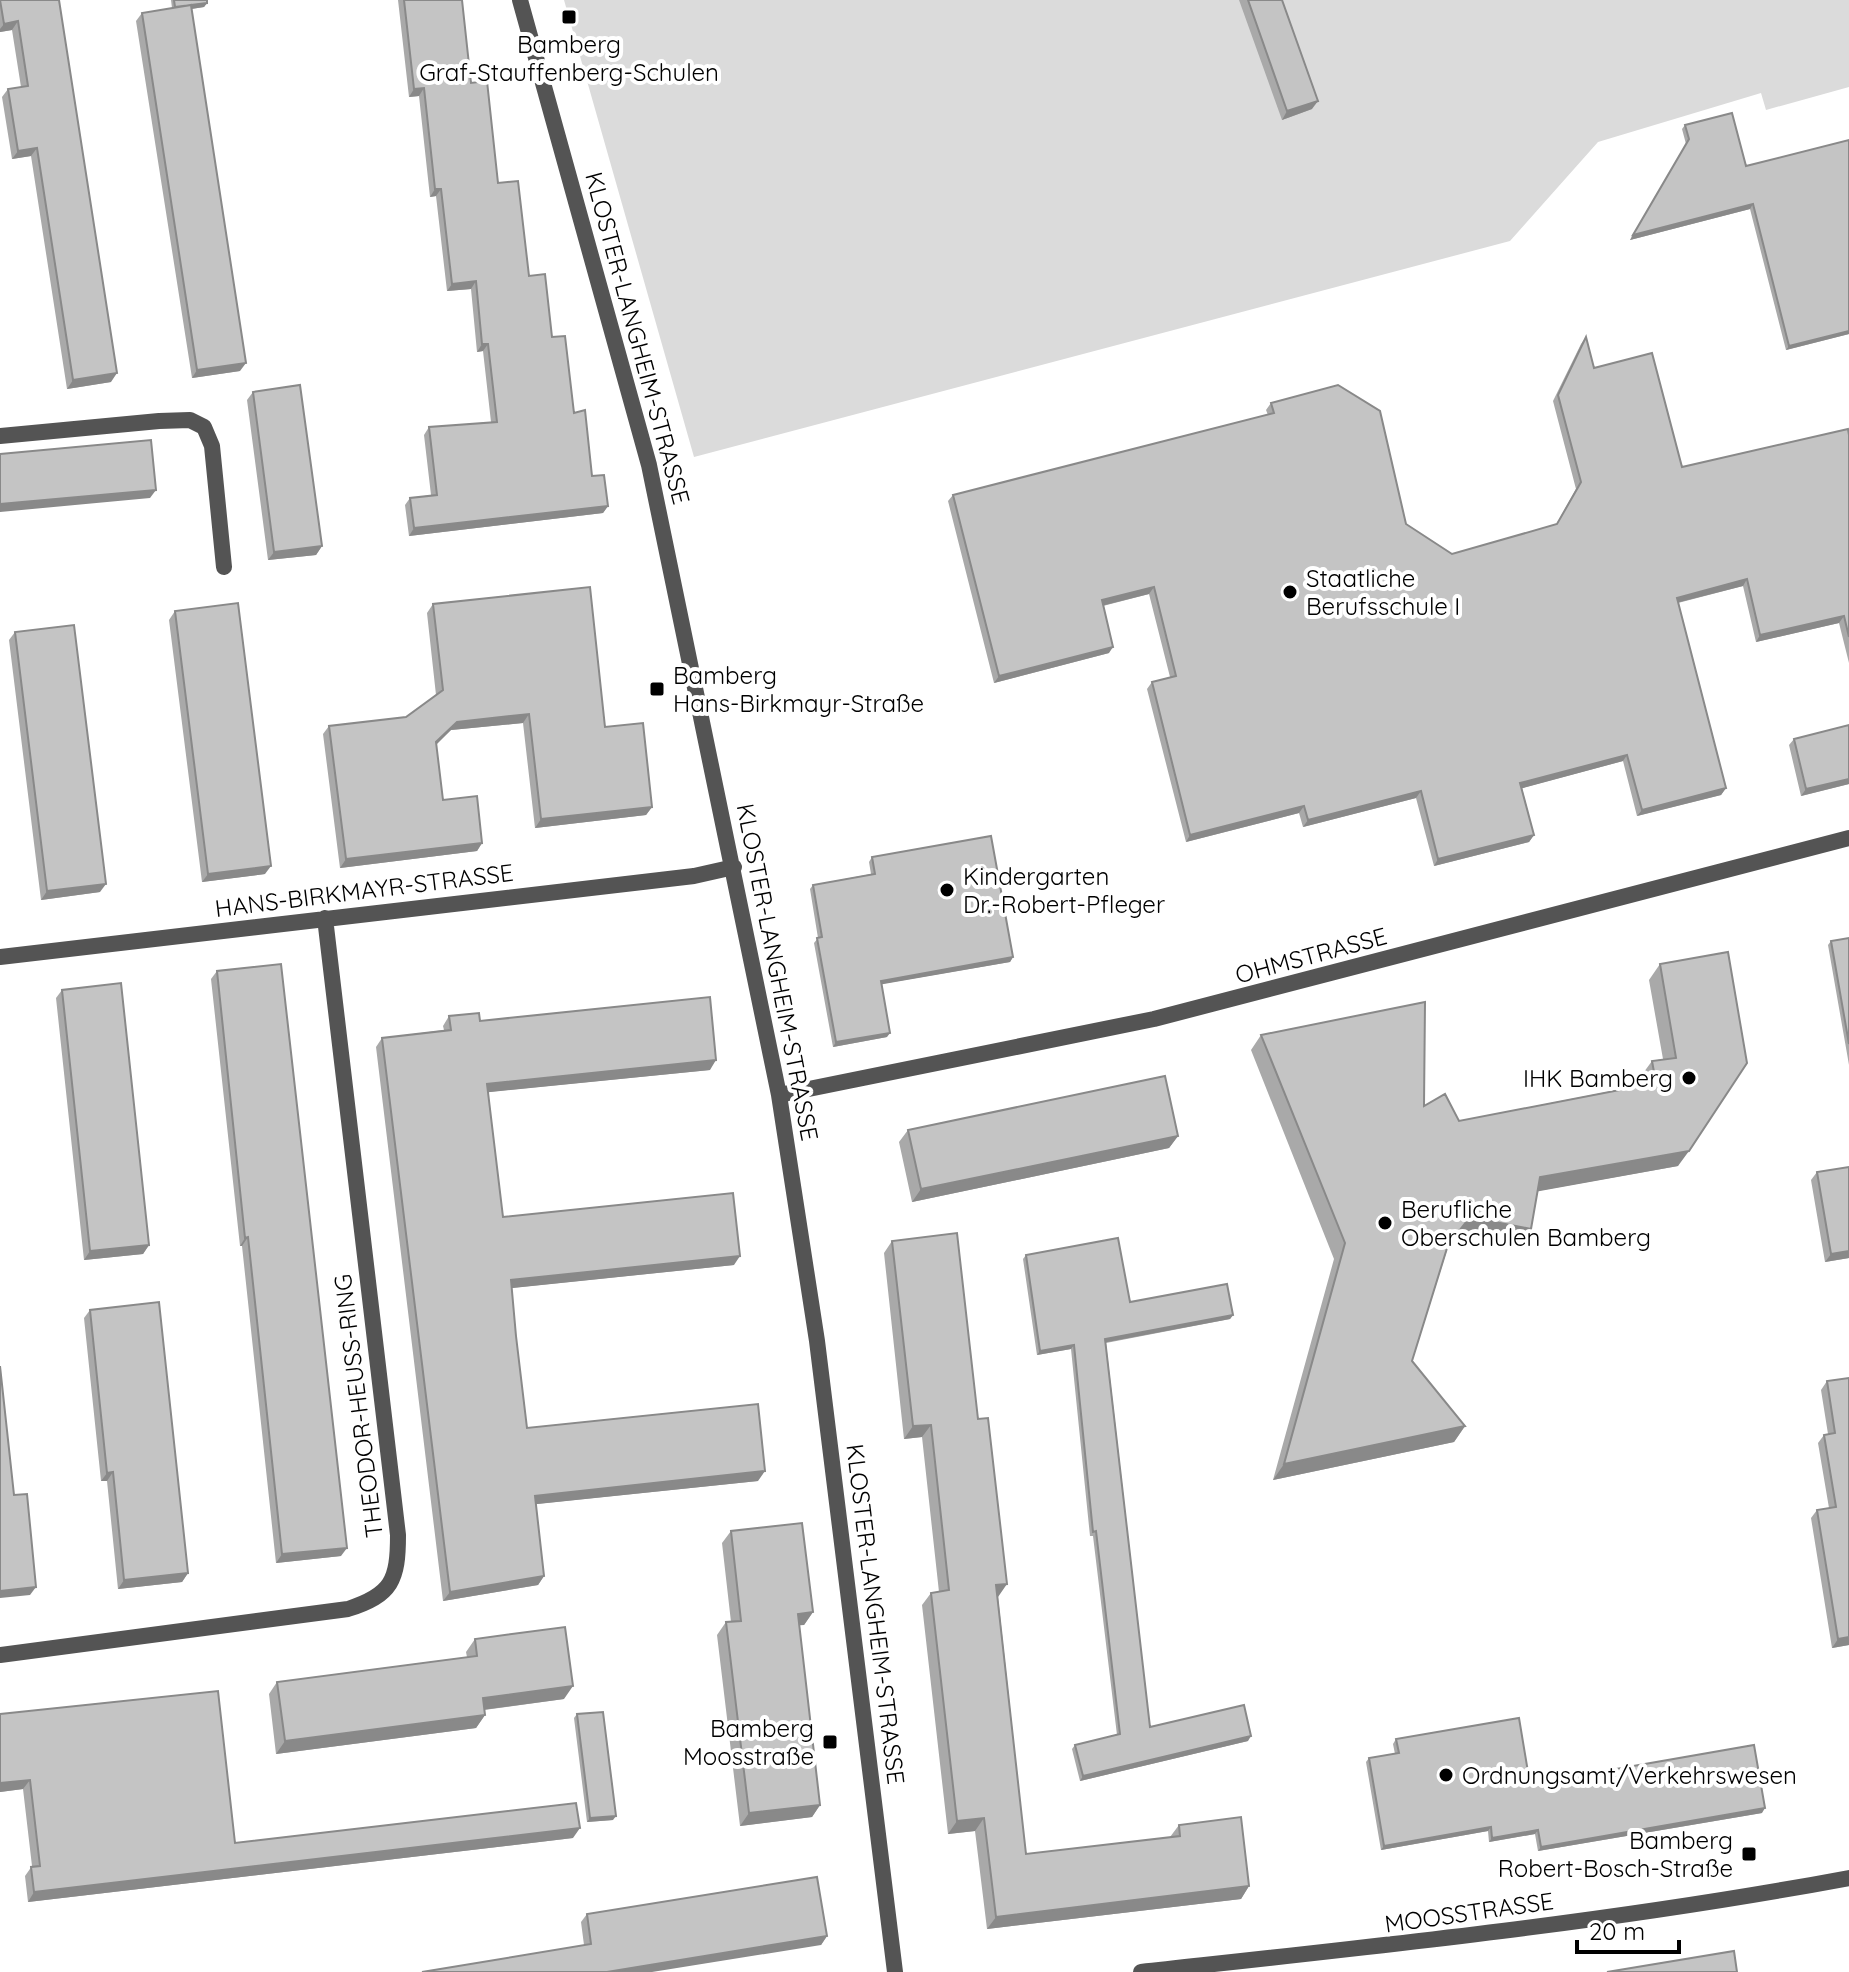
<svg xmlns="http://www.w3.org/2000/svg" width="1849" height="1972" font-family="Quicksand,sans-serif">
	<style>
		.green { fill: #dbdbdb }
		.lines { fill: none; stroke-linecap: round; stroke-linejoin: round }
		.street { stroke: #545454; stroke-width: 16 }
		.wall { fill: #a9a9a9 }
		.shaded-wall { fill: #898989 }
		.building { fill: #c4c4c4; stroke: #898989; stroke-width: 2 }
		.poi-dot { fill: #000; stroke: #fff; stroke-width: 3 }
		.labels { text-anchor: middle; dominant-baseline: central; stroke-width: 8; stroke-linejoin: round; paint-order: stroke }
		.poi-label { font-size: 24px; fill: #000; stroke: #fff; text-anchor: start }
		.street-label { font-size: 24px; fill: #000; stroke: #fff }
	</style>
	<rect width="100%" height="100%" fill="#fff"/>
	<!-- green -->
	<path class="green" d="M564 0H1849V87L1766 110 1761 93 1598 142 1510 241 694 457Z"/>
	<g class="lines">
		<!-- street -->
		<path class="street" d="M520 0 649 465 779 1095 817 1341 895 1972
			M0 436 159 421 190 420 204 427 212 446 224 567
			M0 957 694 876 734 867
			M779 1095 1154 1019 1849 838
			M0 1655 348 1609C392 1595 398 1580 398 1535L325 918
			M1141 1972C1378 1946 1614 1922 1849 1878"/>
	</g>
	<!-- wall -->
	<path class="wall" d="M0 0H59L111 382 67 389 31 156 12 159 2 97 8 89 21 87 12 30 0 32Z
		M171 0H207V3L204 7 191 9 240 371 192 378 136 21 142 13 172 8Z
		M398 0H462L471 83 498 183 529 276 552 337 592 476 608 506 603 513 409 536 405 505 410 498 431 495 424 435 429 427 491 422 483 351 477 352 471 289 447 291 436 196 430 197 419 96 409 97Z
		M1239 0H1282L1312 109 1282 120Z
		M1685 125 1746 166 1849 140V334L1786 350 1750 209 1630 240 1686 144 1682 129Z
		M1586 337 1594 368 1682 467 1849 435V663L1839 623 1756 642 1743 586 1678 603 1726 788 1721 795 1637 816 1623 761 1522 788 1534 835 1529 842 1434 866 1416 798 1303 827 1299 813 1186 842 1147 689 1152 682 1170 677 1149 594 1103 606 1109 653 994 683 948 501 953 495 1268 415 1266 410 1271 403 1406 524 1452 554 1556 525 1576 489 1553 401 1581 344Z
		M253 392 322 546 316 555 268 560 247 400Z
		M433 604 605 727 652 807 646 815 535 828 523 723 451 730 436 744 443 800 482 843 477 851 340 868 323 734 329 726 406 717 436 695 427 613Z
		M175 611 265 874 202 882 169 620Z
		M15 632 100 892 41 900 9 640Z
		M1849 725V784L1801 796 1789 745 1794 739Z
		M872 857 1013 957 1010 962 881 984 887 1037 833 1047 814 943 818 938 810 889 813 885 871 874 869 862Z
		M1849 938V1065L1828 945 1831 941Z
		M1728 952 1678 1166 1537 1191 1520 1244 1459 1232 1448 1247 1412 1361 1465 1426 1454 1442 1273 1480 1334 1259 1251 1050 1261 1035 1459 1121 1642 1085 1641 1076 1652 1061 1663 1059 1649 980 1660 964Z
		M217 971 341 1556 276 1563 242 1246H240L211 979Z
		M62 990 149 1245 143 1254 84 1260 56 998Z
		M449 1016 480 1021 710 1070 488 1092 503 1217 734 1265 511 1288 516 1336 527 1428 758 1481 536 1504 544 1576 538 1585 443 1601 376 1047 382 1038 444 1030 443 1026Z
		M908 1130 1178 1136 1169 1148 912 1202 899 1142Z
		M1849 1167V1258L1825 1262 1811 1180 1817 1172Z
		M892 1241 998 1597 1026 1854 1170 1837 1179 1825 1249 1886 1241 1899 987 1929 975 1831 948 1834 922 1605 931 1593 939 1592 922 1437 904 1439 884 1253Z
		M1026 1255 1130 1302 1233 1315 1230 1319 1106 1343 1150 1727 1248 1741 1080 1781 1072 1749 1075 1745 1117 1735 1093 1536H1090L1071 1349 1037 1355 1023 1259Z
		M90 1310 188 1573 182 1582 118 1589 107 1481H101L84 1318Z
		M1849 1378V1645L1832 1648 1811 1518 1817 1510 1829 1508 1818 1443 1824 1435 1828 1434 1821 1390 1827 1381Z
		M731 1531 813 1612 804 1625H799L820 1805 812 1817 740 1826 717 1635 726 1622H731L722 1543Z
		M475 1639 564 1699 484 1710 485 1715 476 1728 276 1754 269 1694 277 1682 467 1657 466 1652Z
		M0 1714 235 1843 573 1838 28 1902 25 1876 32 1866 23 1789 0 1792Z
		M577 1714 613 1820 587 1822 574 1718Z
		M1396 1739 1530 1784 1762 1813 1538 1851 1535 1834 1489 1842 1488 1831 1381 1850 1366 1762 1369 1758 1395 1754 1393 1744Z
		M587 1914 827 1936 821 1945H584L581 1922Z"/>
	<!-- shaded-wall -->
	<path class="shaded-wall" d="M207 3 204 7 172 12 175 7Z
		M18 21 12 30 0 32V29L4 24Z
		M424 88 419 96 409 97 414 89Z
		M1318 101 1312 109 1282 120 1287 111Z
		M37 148 31 156 12 159 18 151Z
		M435 189H441L436 196 430 197Z
		M1753 204 1750 209 1630 240 1633 235Z
		M476 281 471 289 447 291 452 284Z
		M1849 331V334L1786 350 1789 346Z
		M482 344H488L483 351 477 352Z
		M246 363 240 371 192 378 197 370Z
		M117 373 111 382 67 389 73 380Z
		M156 490 150 498 0 512V504Z
		M608 506 603 513 409 536 414 528Z
		M322 546 316 555 268 560 274 552Z
		M1747 579 1743 586 1672 604 1677 598Z
		M1154 587 1149 594 1097 607 1102 600Z
		M1844 616 1839 623 1756 642 1760 635Z
		M1113 647 1109 653 994 683 999 676Z
		M529 714 523 723 451 730 430 751 436 742 457 722Z
		M1627 755 1623 761 1516 790 1520 783Z
		M1849 779V784L1801 796 1806 789Z
		M1726 788 1721 795 1637 816 1642 810Z
		M1421 791 1416 798 1303 827 1308 820Z
		M1304 806 1299 813 1186 842 1190 835Z
		M652 807 646 815 535 828 541 819Z
		M1534 835 1529 842 1434 866 1438 859Z
		M482 843 477 851 340 868 346 859Z
		M271 866 265 874 202 882 208 874Z
		M106 884 100 892 41 900 47 891Z
		M1013 957 1010 962 878 985 881 981Z
		M890 1033 887 1037 833 1047 836 1042Z
		M716 1060 710 1070 481 1093 487 1084Z
		M1178 1136 1169 1148 912 1202 921 1189Z
		M1689 1151 1678 1166 1529 1193 1540 1177Z
		M1470 1217 1531 1229 1520 1244 1459 1232 1437 1260Z
		M248 1237 242 1246H240L245 1238Z
		M149 1245 143 1254 84 1260 90 1251Z
		M1849 1251V1258L1825 1262 1831 1254Z
		M740 1256 734 1265 504 1289 511 1280Z
		M1233 1315 1230 1319 1102 1343 1105 1339Z
		M1074 1345 1071 1349 1037 1355 1040 1351Z
		M931 1425 922 1437 904 1439 913 1426Z
		M1465 1426 1454 1442 1273 1480 1284 1464Z
		M765 1471 758 1481 528 1505 535 1496Z
		M113 1472 107 1481H101L107 1473Z
		M347 1548 341 1556 276 1563 282 1554Z
		M188 1573 182 1582 118 1589 124 1580Z
		M544 1576 538 1585 443 1601 450 1592Z
		M1007 1584 998 1597 987 1598 996 1585Z
		M36 1587 30 1595 0 1598V1591Z
		M813 1612 804 1625 789 1626 798 1614Z
		M1849 1637V1645L1832 1648 1838 1639Z
		M573 1686 564 1699 474 1711 483 1698Z
		M485 1715 476 1728 276 1754 285 1741Z
		M1251 1736 1248 1741 1080 1781 1083 1776Z
		M30 1780 23 1789 0 1792V1783Z
		M820 1805 812 1817 740 1826 749 1813Z
		M1765 1808 1762 1813 1538 1851 1541 1847Z
		M616 1816 613 1820 587 1822 590 1818Z
		M984 1818 975 1831 948 1834 957 1821Z
		M1491 1827 1488 1831 1381 1850 1384 1846Z
		M580 1828 573 1838 28 1902 34 1892Z
		M1538 1830 1535 1834 1489 1842 1492 1838Z
		M1249 1886 1241 1899 987 1929 996 1917Z
		M827 1936 821 1945 652 1972H607Z"/>
	<!-- building -->
	<path class="building" d="M0 0H59L117 373 73 380 37 148 18 151 8 89 28 86 18 21 4 24Z
		M174 0H207V3L175 7Z
		M404 0H462L471 83 487 81 498 183 518 181 529 276 545 274 552 337 565 336 574 413 585 410 592 476 604 475 608 506 414 528 410 498 437 495 429 427 497 422 488 344H482L476 281 452 284 441 189H435L424 88 414 89Z
		M1248 0H1282L1318 101 1287 111Z
		M191 5 246 363 197 370 142 13Z
		M1732 113 1746 166 1849 140V331L1789 346 1753 204 1633 235 1689 139 1685 125Z
		M1586 337 1594 368 1652 353 1682 467 1848 429 1849 435V637L1844 616 1760 635 1747 579 1677 598 1726 788 1642 810 1627 755 1520 783 1534 835 1438 859 1421 791 1308 820 1304 806 1190 835 1152 682 1176 676 1154 587 1102 600 1113 647 999 676 953 495 1274 413 1271 403 1338 385 1380 411 1406 524 1452 554 1557 524 1581 482 1558 395Z
		M300 385 322 546 274 552 253 392Z
		M151 440 156 490 0 504V454Z
		M590 587 605 727 643 723 652 807 541 819 529 714 457 722 436 742 443 800 477 796 482 843 346 859 329 726 406 717 443 690 433 604Z
		M238 603 271 866 208 874 175 611Z
		M74 625 106 884 47 891 15 632Z
		M1849 725V779L1806 789 1794 739Z
		M991 836 1013 957 881 981 890 1033 836 1042 817 938 822 937 813 885 875 874 872 857Z
		M1849 938V1044L1831 941Z
		M1728 952 1747 1063 1689 1151 1540 1177 1531 1229 1470 1217 1448 1245 1412 1361 1465 1426 1284 1464 1345 1243 1261 1035 1425 1002 1424 1106 1445 1094 1459 1121 1656 1083 1652 1061 1676 1058 1660 964Z
		M281 964 347 1548 282 1554 248 1237 245 1238 217 971Z
		M121 983 149 1245 90 1251 62 990Z
		M710 997 716 1060 487 1084 503 1217 733 1193 740 1256 511 1280 516 1336 527 1428 758 1404 765 1471 535 1496 544 1576 450 1592 382 1038 451 1030 449 1016 479 1013 480 1021Z
		M1165 1076 1178 1136 921 1189 908 1130Z
		M1849 1167V1251L1831 1254 1817 1172Z
		M957 1233 978 1419 988 1418 1007 1584 996 1585 1026 1854 1180 1836 1179 1825 1241 1817 1249 1886 996 1917 984 1818 957 1821 931 1593 949 1590 931 1425 913 1426 892 1241Z
		M1118 1238 1130 1302 1227 1284 1233 1315 1105 1339 1150 1727 1244 1705 1251 1736 1083 1776 1075 1745 1120 1734 1096 1531 1093 1532 1074 1345 1040 1351 1026 1255Z
		M159 1302 188 1573 124 1580 113 1472 107 1473 90 1310Z
		M0 1366 14 1495 27 1494 36 1587 0 1591Z
		M1849 1378V1637L1838 1639 1817 1510 1836 1507 1824 1435 1835 1433 1827 1381Z
		M802 1523 813 1612 798 1614 820 1805 749 1813 726 1622 741 1621 731 1531Z
		M565 1627 573 1686 483 1698 485 1715 285 1741 277 1682 477 1656 475 1639Z
		M218 1691 235 1843 576 1803 580 1828 34 1892 31 1867 40 1866 30 1780 0 1783V1714Z
		M603 1712 616 1816 590 1818 577 1714Z
		M1519 1718 1530 1784 1754 1745 1765 1808 1541 1847 1538 1830 1492 1838 1491 1827 1384 1846 1369 1758 1399 1753 1396 1739Z
		M817 1877 827 1936 607 1972H422L591 1944 587 1914Z
		M1734 1951 1737 1972H1607Z"/>
	<!-- markers -->
	<g class="poi-dot">
		<rect x="561" y="9" width="16" height="16" rx="4"/>
		<circle cx="1290" cy="592" r="8"/>
		<rect x="649" y="681" width="16" height="16" rx="4"/>
		<circle cx="947" cy="890" r="8"/>
		<circle cx="1689" cy="1078" r="8"/>
		<circle cx="1385" cy="1223" r="8"/>
		<rect x="822" y="1734" width="16" height="16" rx="4"/>
		<circle cx="1446" cy="1775" r="8"/>
		<rect x="1741" y="1846" width="16" height="16" rx="4"/>
	</g>
	<g class="labels">
		<!-- poi labels -->
		<g class="poi-label">
			<text x="569" y="44" text-anchor="middle">Bamberg<tspan x="569" dy="28">Graf-Stauffenberg-Schulen</tspan></text>
			<text x="1306" y="578">Staatliche<tspan x="1306" dy="28">Berufsschule I</tspan></text>
			<text x="673" y="675">Bamberg<tspan x="673" dy="28">Hans-Birkmayr-Straße</tspan></text>
			<text x="963" y="876">Kindergarten<tspan x="963" dy="28">Dr.-Robert-Pfleger</tspan></text>
			<text x="1673" y="1078" text-anchor="end">IHK Bamberg</text>
			<text x="1401" y="1209">Berufliche<tspan x="1401" dy="28">Oberschulen Bamberg</tspan></text>
			<text x="814" y="1728" text-anchor="end">Bamberg<tspan x="814" dy="28">Moosstraße</tspan></text>
			<text x="1462" y="1775">Ordnungsamt/Verkehrswesen</text>
			<text x="1733" y="1840" text-anchor="end">Bamberg<tspan x="1733" dy="28">Robert-Bosch-Straße</tspan></text>
		</g>
		<!-- street labels -->
		<g class="street-label">
			<text transform="translate(638 338) rotate(75)">KLOSTER-LANGHEIM-STRASSE</text>
			<text transform="translate(364 890) rotate(-7)">HANS-BIRKMAYR-STRASSE</text>
			<text transform="translate(1311 955) rotate(-15)">OHMSTRASSE</text>
			<text transform="translate(778 972) rotate(79)">KLOSTER-LANGHEIM-STRASSE</text>
			<text transform="translate(358 1406) rotate(-97)">THEODOR-HEUSS-RING</text>
			<text transform="translate(876 1614) rotate(83)">KLOSTER-LANGHEIM-STRASSE</text>
			<text transform="translate(1469 1912) rotate(-8)">MOOSSTRASSE</text>
		</g>
	</g>
	<!-- scale -->
	<path d="M1577 1940v12h102v-12" fill="none" stroke="#000000" stroke-width="4"/>
	<text x="1589" y="1940" font-size="24" fill="#000000" stroke="#ffffff" stroke-width="6" paint-order="stroke">20 m</text>
</svg>
